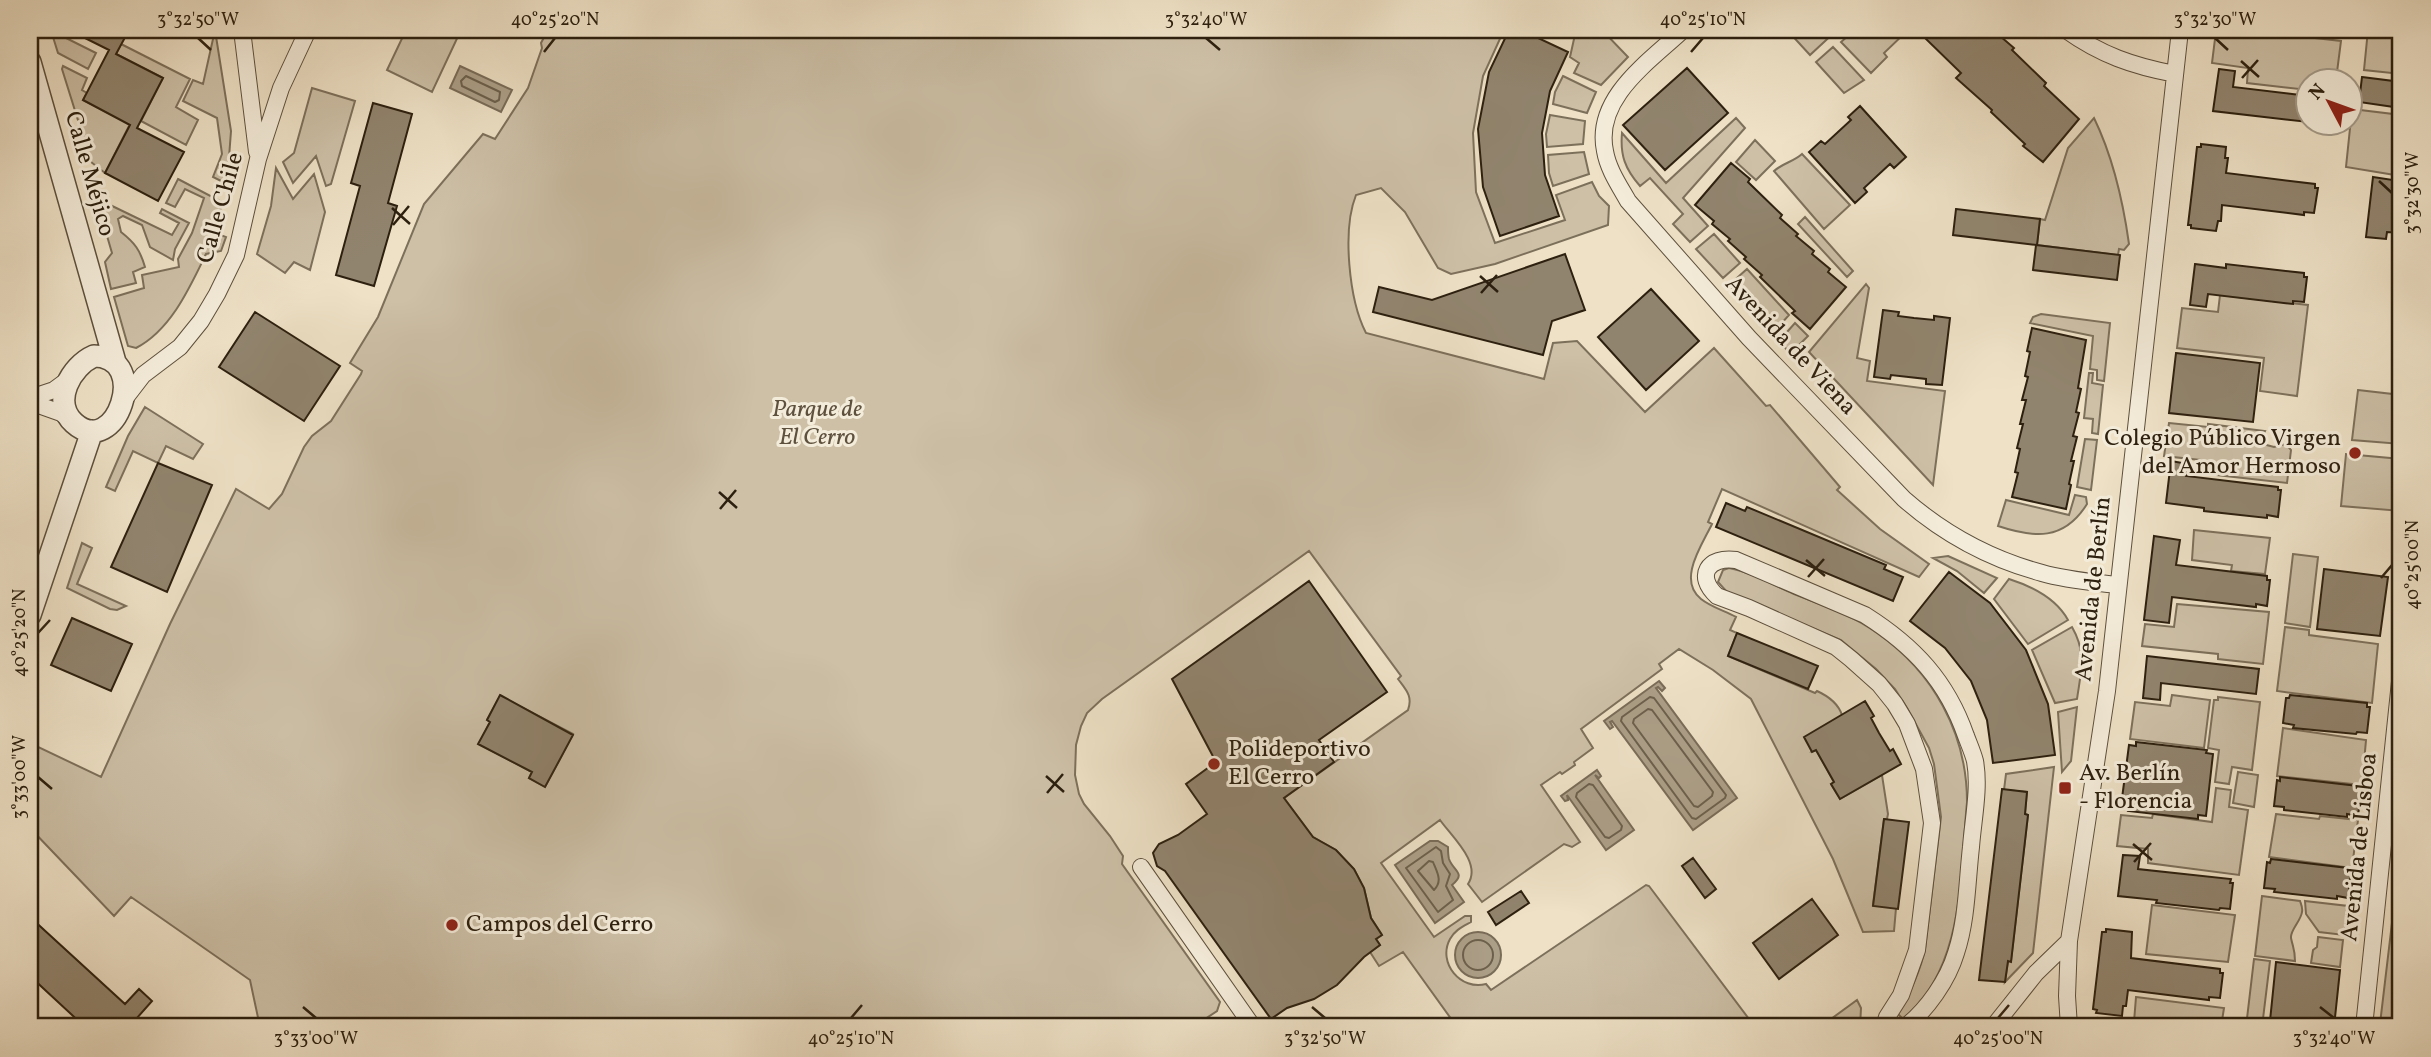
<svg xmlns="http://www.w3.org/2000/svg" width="2431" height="1057" font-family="Vollkorn,serif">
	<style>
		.green { fill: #cdc0a7; stroke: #7d705b; stroke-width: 2; fill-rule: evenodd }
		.water { fill: #ac9f88; stroke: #796c58; stroke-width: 2 }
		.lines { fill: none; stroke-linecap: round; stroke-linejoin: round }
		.shore { stroke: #6c604c; stroke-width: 2 }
		.building { fill: #91846e; stroke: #2d200f; stroke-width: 2 }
		.minor-casing { stroke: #5d503d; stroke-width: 18 }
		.tertiary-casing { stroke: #5d503d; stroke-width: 24 }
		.minor { stroke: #f4ecda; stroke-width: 16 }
		.tertiary { stroke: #f4ecda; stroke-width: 21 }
		.ticks { fill: none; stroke: #2d200f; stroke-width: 2.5 }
		.poi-dot { fill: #8f2418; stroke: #f4ecda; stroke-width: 2.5 }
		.labels { text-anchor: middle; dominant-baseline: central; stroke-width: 6; stroke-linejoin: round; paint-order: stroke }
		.street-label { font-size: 24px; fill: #2d200f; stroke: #f4ecda }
		.park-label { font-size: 24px; font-style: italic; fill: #5d503d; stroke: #f4ecda }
		.poi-label { font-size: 24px; fill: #2d200f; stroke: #f4ecda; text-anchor: start }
		.neatline { fill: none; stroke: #2d200f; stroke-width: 2.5 }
		.ticks-label { font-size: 18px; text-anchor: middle; fill: #2d200f }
	</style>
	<rect width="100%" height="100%" fill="#eee1c6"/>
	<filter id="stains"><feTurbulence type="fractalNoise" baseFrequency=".00286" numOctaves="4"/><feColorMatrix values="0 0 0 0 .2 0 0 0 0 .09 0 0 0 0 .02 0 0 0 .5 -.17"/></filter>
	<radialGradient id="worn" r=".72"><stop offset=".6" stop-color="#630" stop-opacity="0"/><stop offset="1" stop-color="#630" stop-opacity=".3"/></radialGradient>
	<!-- green -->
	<path class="green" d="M215 30 231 131 227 184 213 177 222 154 217 118 183 101 193 80 203 84Z
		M406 30H461L432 92 387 70Z
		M548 30H1504L1483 76 1473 133 1476 192 1495 243 1565 220 1556 195 1592 182 1599 196 1609 206 1608 225 1495 264 1451 274 1438 268 1405 212 1381 188 1356 195C1342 230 1349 300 1366 333L1544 379 1553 343 1577 341 1645 412 1714 348 1766 406 1770 405 1840 487 1837 490 1880 529 1929 564 1919 577 1722 489 1708 522 1712 524C1702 545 1677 580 1701 599 1711 607 1725 611 1736 617L1730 630 1737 633 1728 656 1815 693 1817 691C1828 696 1838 703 1842 715L1812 751 1816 750 1834 782 1831 784 1840 799 1882 775 1888 814 1887 819H1884L1873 905 1896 908 1894 931 1863 932 1833 859 1751 699 1713 670 1679 649 1659 664 1662 669 1581 729 1593 748 1574 762 1575 765 1562 774 1560 772 1541 785 1580 842 1572 847 1564 844 1482 902 1468 884C1482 863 1452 837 1440 820L1381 863 1434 937 1465 916H1471V922C1462 927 1455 930 1450 939 1437 963 1461 991 1486 984L1491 990 1646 885 1649 886 1755 1027H1457L1403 952 1379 966 1370 952 1380 945 1376 939 1382 935 1371 918 1364 888 1354 869 1336 850 1313 837 1284 798 1408 710C1413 696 1406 690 1398 679L1401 676 1309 551 1102 699 1087 713 1081 726 1076 745 1075 775 1079 794 1084 804 1110 836 1123 856 1122 864 1220 1002 1217 1011 1193 1027H260L250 980 131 897 114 916 30 828V743L101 777 170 624 236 489 269 509 282 494 304 447 312 436 331 421 361 374 362 371 350 363 378 317 424 204 483 134 495 139 528 88 542 48 541 43ZM500 696 573 734 545 787 529 778 532 772 479 744 490 722 487 720Z
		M1576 30H1602L1628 57 1601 85 1574 73 1579 63 1570 57Z
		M1787 30H1837L1810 55Z
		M1855 30H1904L1906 32 1884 53 1887 57 1871 73 1841 42Z
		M2368 30 2401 31V74L2364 70Z
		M2216 31 2249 36 2253 31 2341 41 2336 80H2308V90L2247 83 2248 68 2212 63Z
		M60 35 96 53 88 69 58 53 53 37Z
		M121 44 190 79 176 107 198 120 186 145 141 121 163 78 116 54Z
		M1833 47 1864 80 1844 93 1816 62Z
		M63 66 87 78 82 90 87 93 83 100 130 124 105 173 91 162 62 69Z
		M1563 76 1596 92 1587 113 1553 104 1555 92Z
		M312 88 355 101 331 184 326 186 316 156 293 183 283 162 294 153Z
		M2352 109 2401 115V176L2346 167Z
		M1550 115 1585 121 1583 144 1547 147 1546 134Z
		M1736 118 1745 128 1683 198 1708 226 1690 242 1673 224 1683 214 1650 178 1640 186C1625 169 1620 155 1622 133L1666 183Z
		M2094 118C2113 157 2123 201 2129 244L2124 250 2119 249 2118 255 2037 245 2040 219 2045 220 2068 148Z
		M1755 140 1775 161 1756 180 1736 162Z
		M1584 152 1589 174 1553 186 1549 173 1548 155Z
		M1802 154 1850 205 1824 229 1774 171C1783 163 1793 162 1802 154Z
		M276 168 293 199 314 174 325 212 310 270 294 262 285 273 257 254 271 206Z
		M178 179 222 202 215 233 226 237 221 251 206 254C190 287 171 330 136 348L128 346 114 297 144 288 142 275 179 267 178 259 192 233 204 198 185 189 175 207 166 203Z
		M106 203 172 235 179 223 160 213 162 209 189 223 175 249 173 260 150 247 142 225 123 216 118 219 121 232C135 243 140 250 145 267L133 272 136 283 111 289 105 262 112 253 98 205Z
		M1805 217 1853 271 1847 277 1798 224Z
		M1714 234 1740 263 1723 278 1696 249Z
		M1747 269 1789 315 1772 334 1729 285Z
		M1866 284 1869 288 1857 358 1870 361 1867 381 1945 391 1933 485 1809 352Z
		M2220 295 2308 305 2297 396 2260 391 2264 358 2177 348 2182 308 2218 312Z
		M2041 314 2110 323 2104 381 2097 380V370L2090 369 2093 336 2030 323 2033 317Z
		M1795 323 1808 336 1800 344 1799 363 1779 341Z
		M2089 373H2093L2092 383 2103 385 2098 434 2092 433 2093 419 2084 418Z
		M2358 390 2401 395V444L2352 440Z
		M145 407 203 444 193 459 166 446 158 463 133 451 115 491 106 487 128 436Z
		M2169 423 2208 427V424L2265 431 2259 443 2274 447 2286 444 2291 450 2287 483 2199 473 2200 460 2164 456Z
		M2085 439 2097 440 2091 490 2077 487Z
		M2346 454 2401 459V511L2341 506Z
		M2075 495 2086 497 2087 504C2064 541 2034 538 1998 526L2006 500 2069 515Z
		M2194 530 2270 538 2265 574 2231 571 2232 565 2192 560Z
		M82 543 92 548 77 584 126 606 117 610 110 609 67 588Z
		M2293 554 2318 557 2310 627 2285 623Z
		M1948 556 1997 578 1984 593 1957 571 1933 558Z
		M1729 568C1751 572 1773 585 1794 594 1822 605 1853 615 1877 633 1933 672 1967 733 1967 802 1960 873 1965 969 1903 1019L1898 1014C1910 993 1920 973 1925 949L1941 817 1934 764 1929 748 1907 708 1895 689 1876 669 1841 640 1727 592 1718 582 1723 570Z
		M2009 579C2031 586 2056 598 2068 620L2028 644 1994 599Z
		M2177 604 2269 612 2263 664 2218 659V654L2142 646 2145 624 2174 627Z
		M2072 627C2087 653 2081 671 2077 699L2055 703 2032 650Z
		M2285 627 2309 630V635L2378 644 2372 703 2277 691Z
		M2172 695 2210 700 2204 748 2130 739 2135 702 2170 706Z
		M2218 697 2260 702 2252 770 2232 767 2229 784 2215 782 2219 750 2208 748 2214 700H2218Z
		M2077 707 2071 761 2062 772 2058 712Z
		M2283 728 2366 740 2362 785 2277 776Z
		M2054 767 2033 953 2005 982 2008 961H2011L2028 815 2025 814 2027 792 2004 790 2006 774Z
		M2238 772 2258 775 2254 807 2233 803Z
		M2216 788 2231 790 2229 807 2248 810 2239 875 2148 863V849L2117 846 2121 815 2152 818 2153 814 2212 822Z
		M2276 814 2319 819 2320 816 2358 820 2352 868 2269 857Z
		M2401 847V1027H2380V1024Z
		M2262 896 2300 901C2301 904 2303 908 2302 912 2301 921 2290 930 2291 938 2293 948 2295 949 2295 961L2255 956Z
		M2305 901 2348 906 2344 935 2319 932 2306 914Z
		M2152 905 2235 915 2228 962 2146 954Z
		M2318 937 2343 940 2340 967 2311 963 2313 950 2317 947Z
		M2254 959 2270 961 2262 1027H2246Z
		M2136 997 2224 1008 2221 1027H2099L2098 1018 2134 1022Z
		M1857 1000 1861 1008 1860 1027H1820Z"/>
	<!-- water -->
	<path class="water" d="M460 66 512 90 501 112 450 88Z
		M1659 681 1665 688 1662 691 1658 687 1656 688 1737 798 1693 830 1612 721 1610 722 1613 727 1610 729 1604 721Z
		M1597 770 1601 776 1599 778 1595 775 1634 830 1606 850 1567 795 1568 800 1565 801 1561 796Z
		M1430 841H1438L1448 847C1448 851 1448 855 1449 859 1453 871 1467 873 1452 885L1464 902 1435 923 1395 865Z
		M1455 955a23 23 0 1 1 46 0a23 23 0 1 1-46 0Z"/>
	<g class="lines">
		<!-- shore -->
		<path class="shore" d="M466 76 500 92 499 100 495 102 462 86 461 81Z
			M1650 697 1654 698 1726 795 1725 798 1696 819 1692 818 1621 721 1622 717Z
			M1648 709 1652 710 1713 792 1712 796 1698 807 1694 806 1633 723 1634 719Z
			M1589 784 1593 785 1622 826 1621 830 1609 838 1605 837 1576 797 1577 793Z
			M1436 847 1441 851 1443 863 1450 874 1446 886 1453 900 1438 912 1406 868Z
			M1429 861 1433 862C1437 872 1443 881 1434 890L1418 871Z
			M1463 955a15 15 0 1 1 30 0a15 15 0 1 1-30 0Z"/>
	</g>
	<!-- building -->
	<path class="building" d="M69 30H129L116 54 163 78 137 128 184 152 158 201 105 173 130 125 83 100 109 50Z
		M1509 30H1521L1568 52 1550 91 1542 133 1545 175 1559 216 1500 236 1483 187 1478 129 1489 72Z
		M1934 30H1993L2014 48 2012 50 2046 83 2044 86 2079 119 2043 162 2023 146 2025 144 1991 112 1992 110 1956 78 1961 73 1926 39Z
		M1687 68 1728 113 1665 170 1623 125Z
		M2219 69 2235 71 2233 87 2308 96V122L2213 111Z
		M2362 77 2401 82V108L2359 102Z
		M373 103 412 114 388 203 397 206 374 286 336 275 360 186 351 183Z
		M1860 106 1906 157 1894 168 1890 164 1864 188 1867 192 1855 203 1809 152 1821 141 1825 144 1851 120 1848 117Z
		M2201 144 2226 147 2225 158H2228L2226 173 2315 184V188H2318L2314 213 2304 212V215L2222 205 2221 221H2218L2216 231 2191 228V225H2188L2193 183 2197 147H2201Z
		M1731 163 1750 179 1748 182 1782 215 1780 218 1798 234 1796 236 1814 251 1812 254 1830 269 1828 272 1846 287 1810 329 1792 313 1795 311 1760 277 1762 275 1744 259 1746 257 1728 241 1730 239 1712 224 1714 221 1695 205Z
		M2373 177 2393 180 2392 187 2401 188V233L2387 232 2386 239 2366 237Z
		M1956 209 2040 219 2037 245 1953 235Z
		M2036 245 2120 255 2117 280 2033 270Z
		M1565 254 1585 310 1552 321 1543 355 1373 312 1379 287 1432 300Z
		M2195 264 2226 268V264L2304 273V277H2307L2304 302 2293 301V304L2208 294 2206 307 2190 305Z
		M1651 289 1699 341 1646 390 1598 337Z
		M1883 310 1899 312 1898 316 1914 318 1934 320V316L1950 318 1942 385 1926 384V379L1891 375 1890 379 1874 377Z
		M255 312 340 366 304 421 219 367Z
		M2032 328 2086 340 2078 388 2081 389 2076 412 2079 413 2073 436 2077 437 2071 461H2074L2069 484 2071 485 2066 509 2012 497 2018 473 2015 472 2020 449 2017 448 2023 424H2020L2026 400H2022L2028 377 2025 376 2030 352 2027 351Z
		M2176 353 2260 363 2253 422 2169 413Z
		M2171 461 2188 464 2186 476 2278 487V490H2281L2278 517 2267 515V518L2204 511V508L2166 503Z
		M158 463 212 485 167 592 111 567Z
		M1726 503 1745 511 1747 507 1886 565 1884 569 1903 577 1893 601 1716 527Z
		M2154 536 2180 540 2176 565 2267 576V580H2270L2267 606 2256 604V607L2172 597 2169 623 2144 620Z
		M2324 569 2388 577 2380 636 2317 629Z
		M1949 572 1990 603 2026 650 2048 704 2055 755 1993 763 1987 720 1971 681 1945 648 1910 621Z
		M1309 581 1387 692 1319 740 1334 762 1284 798 1313 837 1336 850 1354 869 1364 888 1371 918 1382 935 1376 939 1380 945 1364 957 1337 985 1314 999 1287 1008 1271 1019 1165 871 1157 866 1153 853 1159 844 1178 835 1207 814 1186 784 1216 762 1172 679Z
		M72 618 132 644 111 691 51 665Z
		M1737 633 1818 666 1808 689 1728 656Z
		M2147 656 2259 669 2256 694 2161 683 2160 700 2143 698Z
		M500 695 573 735 545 787 529 778 532 772 478 744 490 722 487 720Z
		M2290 695 2367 703V707H2370L2367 733 2357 732 2356 734 2293 728 2294 725 2283 723 2286 698H2289Z
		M1865 701 1874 716 1871 718 1879 733 1890 751 1893 749 1901 764 1840 799 1831 784 1834 782 1816 750 1812 752 1804 737Z
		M2136 742 2207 750 2206 753 2213 754 2206 816 2198 815V819L2128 811 2129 807 2121 806 2129 745 2136 746Z
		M2280 777 2358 786V790H2361L2358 816 2347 814V817L2284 810V807L2274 806 2277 780 2280 781Z
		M2002 789 2027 792 2025 814 2028 815 2011 962 2008 961 2005 982 1979 980Z
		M1884 819 1909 822 1898 909 1873 906Z
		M2123 855 2140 856 2138 869 2231 879 2230 883H2233L2230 909 2220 908 2219 910 2156 903 2157 900 2118 896Z
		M1693 858 1716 889 1705 898 1682 866Z
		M2271 859 2348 868V872H2351L2348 898 2337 896V899L2274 892 2275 889 2264 888 2267 862 2270 863Z
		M1521 891 1529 903 1496 925 1488 912Z
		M1812 899 1838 935 1779 979 1753 943Z
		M30 917 125 1004 139 989 152 1001 129 1027H85L30 976Z
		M2106 929 2132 932 2131 958 2220 969V973H2223L2220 998 2209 997V1000L2128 990 2126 1006H2123L2122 1016 2096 1013 2097 1010 2093 1009 2102 932H2106Z
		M2276 962 2340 970 2334 1027 2270 1021Z"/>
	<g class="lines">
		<defs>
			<path id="minor" d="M242 30 257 152
				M1683 30C1649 62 1594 98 1605 151 1608 169 1619 185 1628 201L1749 338 1904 499C1944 534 1990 559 2042 573 2066 580 2092 582 2117 585
				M2066 30C2101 55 2133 66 2175 74
				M30 398 54 390 69 379
				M123 401 143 375 180 347 201 321 217 294 236 255 258 159 281 88 308 30
				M30 402 61 413 71 420
				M1141 867 1253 1027
				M1884 1027 1887 1017 1901 995 1917 950 1932 823 1924 769 1907 724 1895 704 1879 684 1851 659 1836 647 1749 608 1717 596C1695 576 1708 556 1736 560L1865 615C1914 646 1947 681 1966 736 1969 744 1973 753 1975 761 1980 788 1973 820 1971 847 1967 882 1967 920 1956 953 1948 980 1927 1010 1905 1027
				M1993 1027 2036 973 2069 941
				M2069 1027 2067 996 2069 941 2107 691 2180 30
				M2364 1027 2401 672"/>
			<path id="tertiary" d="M30 62 115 362
				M94 356C152 356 116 461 74 423 51 402 71 366 94 356Z
				M30 615 92 431"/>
		</defs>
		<!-- minor casing -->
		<use href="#minor" class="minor-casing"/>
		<!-- tertiary casing -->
		<use href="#tertiary" class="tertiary-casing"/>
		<!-- minor -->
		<use href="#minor" class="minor"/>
		<!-- tertiary -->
		<use href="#tertiary" class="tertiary"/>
	</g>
	<!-- ticks -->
	<path class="ticks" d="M198 38 211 50M1206 38 1220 50M2215 38 2228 50M544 52 555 38M1691 52 1703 38M2241 61 2259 77M2242 78 2258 60M2379 181 2392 193M392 208 410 224M393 225 409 206M1480 276 1498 292M1481 293 1497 275M719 492 737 508M720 509 736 490M1806 560 1825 576M1808 577 1824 559M2381 578 2392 565M38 633 50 620M1046 776 1064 792M38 777 52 789M1047 793 1063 774M2133 844 2152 860M2134 862 2151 843M303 1007 316 1018M1312 1007 1325 1018M2320 1007 2334 1018M851 1018 862 1005M1998 1018 2009 1005"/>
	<!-- markers -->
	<g class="poi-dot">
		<circle cx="2355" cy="453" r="7"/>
		<circle cx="1214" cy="764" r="7"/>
		<rect x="2058" y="781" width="14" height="14" rx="3.5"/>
		<circle cx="452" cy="925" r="7"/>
	</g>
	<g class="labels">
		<!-- street labels -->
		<g class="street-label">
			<text transform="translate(89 174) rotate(74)">Calle Méjico</text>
			<text transform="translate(221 208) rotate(-74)">Calle Chile</text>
			<text transform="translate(1790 346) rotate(47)">Avenida de Viena</text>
			<text transform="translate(2094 589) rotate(-84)">Avenida de Berlín</text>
			<text transform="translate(2360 847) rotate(-84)">Avenida de Lisboa</text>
		</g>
		<!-- park labels -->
		<g class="park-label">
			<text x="817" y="410">Parque de<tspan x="817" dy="28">El Cerro</tspan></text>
		</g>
		<!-- poi labels -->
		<g class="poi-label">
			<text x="2341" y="439" text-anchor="end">Colegio Público Virgen<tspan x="2341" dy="28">del Amor Hermoso</tspan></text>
			<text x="1228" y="750">Polideportivo<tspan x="1228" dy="28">El Cerro</tspan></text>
			<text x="2079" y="774">Av. Berlín<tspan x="2079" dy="28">- Florencia</tspan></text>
			<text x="466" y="925">Campos del Cerro</text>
		</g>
	</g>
	<!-- margin -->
	<rect width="2431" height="1057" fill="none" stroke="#eee1c6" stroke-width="77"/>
	<!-- north arrow -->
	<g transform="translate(2329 102) rotate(311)"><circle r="33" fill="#f4ecda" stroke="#a49a89" stroke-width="2"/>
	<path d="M0-5L12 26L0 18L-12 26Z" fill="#8f2418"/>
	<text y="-10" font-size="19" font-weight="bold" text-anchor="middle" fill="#2d200f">N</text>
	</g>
	<rect x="38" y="38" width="2354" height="980" class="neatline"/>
	<g class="ticks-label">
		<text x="198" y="25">3°32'50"W</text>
		<text x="555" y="25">40°25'20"N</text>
		<text x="1206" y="25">3°32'40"W</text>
		<text x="1703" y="25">40°25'10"N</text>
		<text x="2215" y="25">3°32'30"W</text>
		<text transform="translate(2412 193) rotate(-90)" y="6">3°32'30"W</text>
		<text transform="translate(2412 565) rotate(-90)" y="6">40°25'00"N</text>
		<text transform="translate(19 633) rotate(-90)" y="6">40°25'20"N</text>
		<text transform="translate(19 777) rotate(-90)" y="6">3°33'00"W</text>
		<text x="316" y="1044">3°33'00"W</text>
		<text x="851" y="1044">40°25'10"N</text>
		<text x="1325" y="1044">3°32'50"W</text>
		<text x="1998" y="1044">40°25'00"N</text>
		<text x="2334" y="1044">3°32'40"W</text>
	</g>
	<rect width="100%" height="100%" filter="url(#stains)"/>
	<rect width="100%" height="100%" fill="url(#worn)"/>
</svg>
